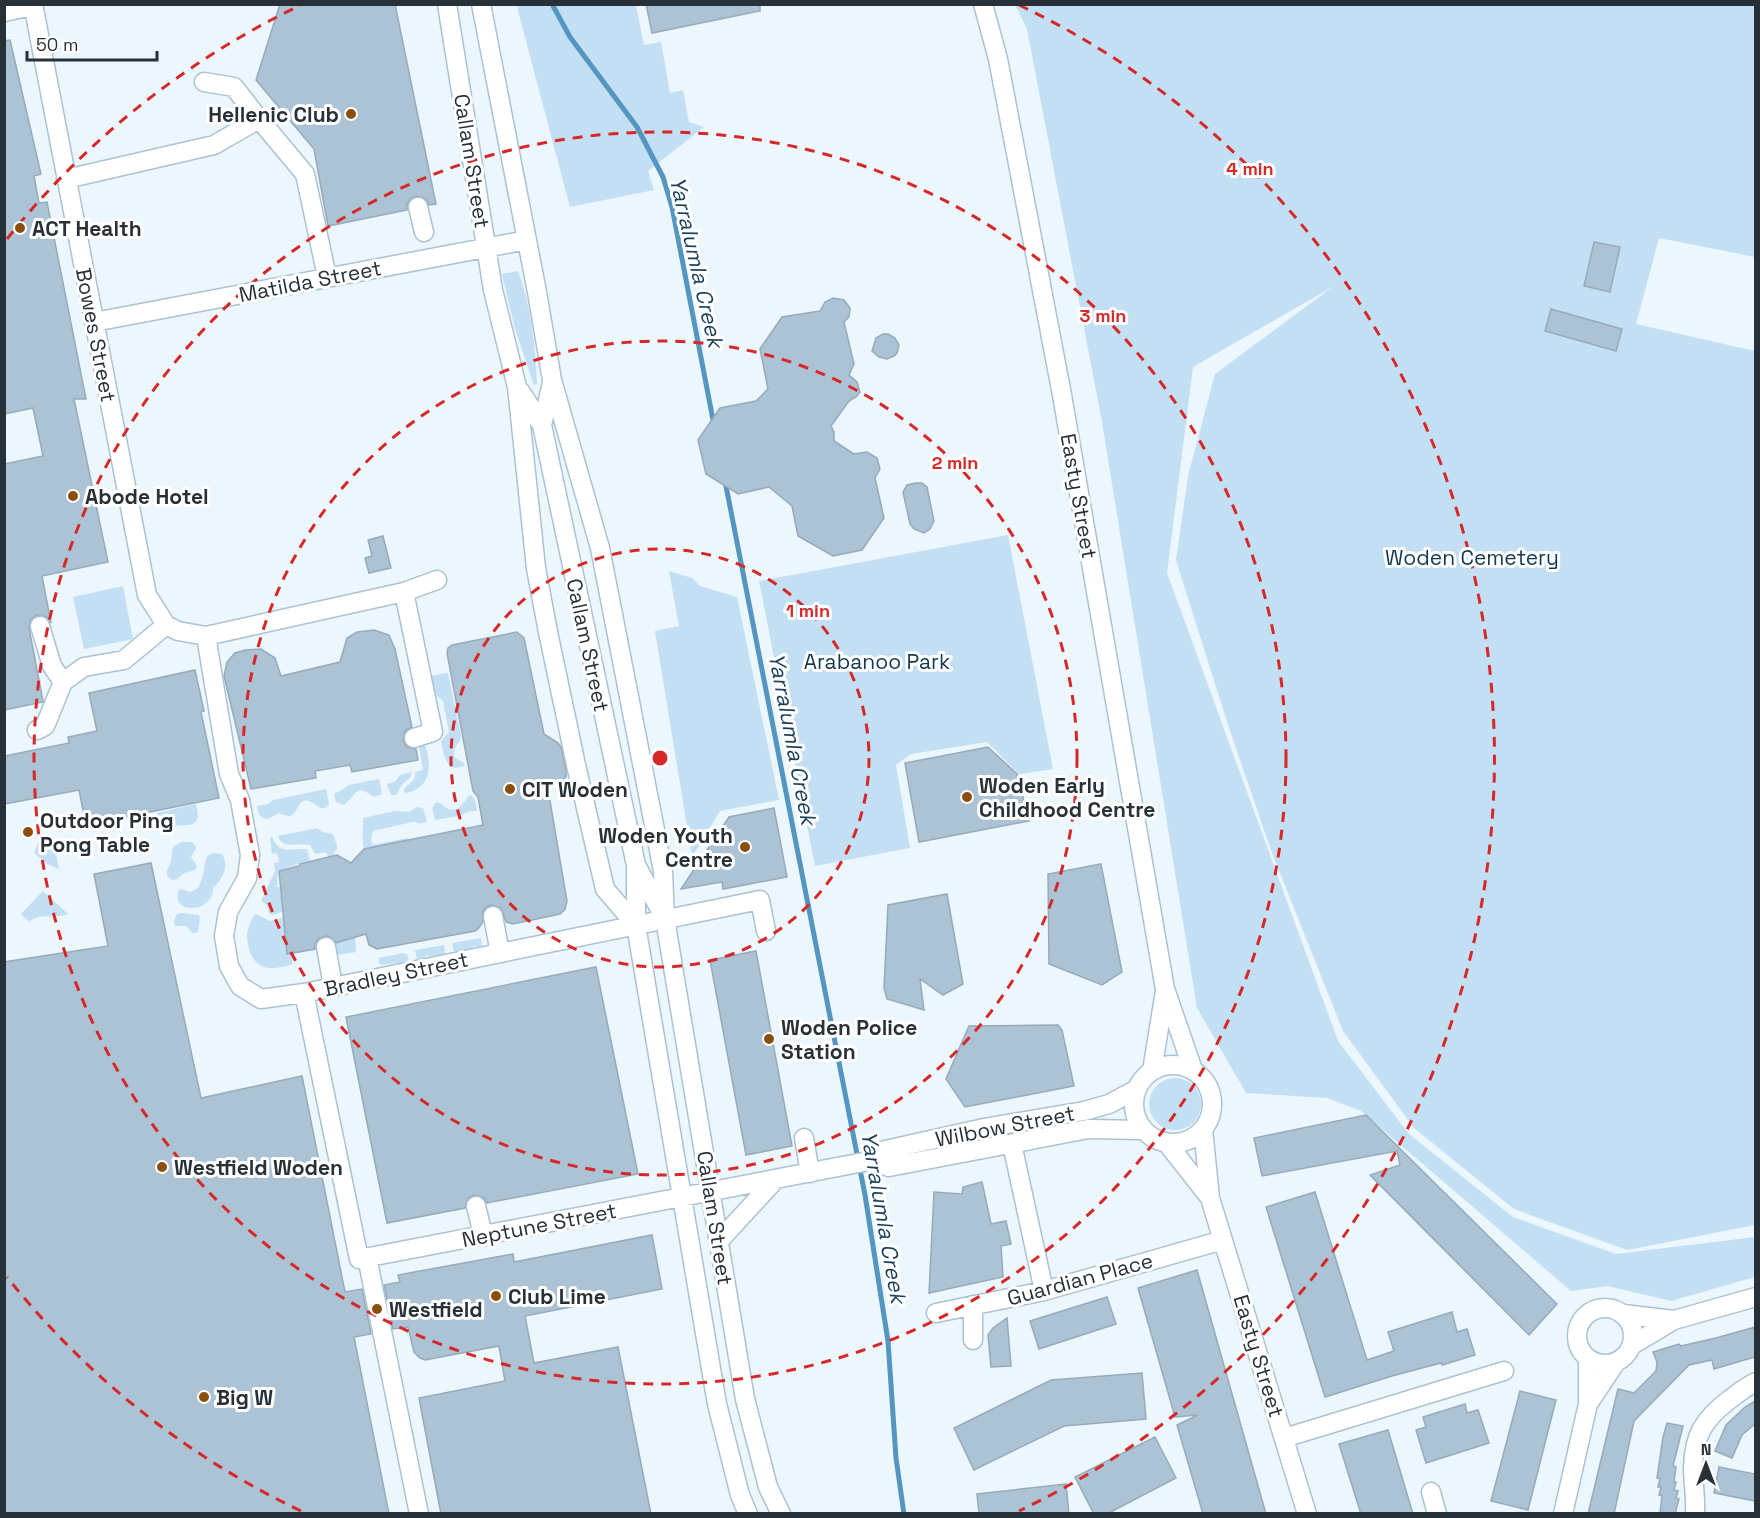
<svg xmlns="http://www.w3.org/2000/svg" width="1760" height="1518" font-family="'Space Grotesk',sans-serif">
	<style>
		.green { fill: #c3dff4 }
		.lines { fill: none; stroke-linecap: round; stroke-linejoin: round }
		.stream { stroke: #5596c1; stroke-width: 5 }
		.building { fill: #abc3d4; stroke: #95abbc; stroke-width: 1.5 }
		.minor-casing { stroke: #abc2d3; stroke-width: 21 }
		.minor { stroke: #fff; stroke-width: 18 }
		.ring { fill: none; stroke: #d62828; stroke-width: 3; stroke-dasharray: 10 8 }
		.poi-dot { fill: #8a4e0d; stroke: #fff; stroke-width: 2 }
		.labels { text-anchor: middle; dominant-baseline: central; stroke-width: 6; stroke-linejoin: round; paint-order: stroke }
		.poi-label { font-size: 21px; font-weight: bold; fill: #283138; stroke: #fff; text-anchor: start }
		.street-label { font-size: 21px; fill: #283138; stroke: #fff }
		.park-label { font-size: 21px; fill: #133951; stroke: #fff }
		.water-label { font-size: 22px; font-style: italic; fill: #1a3f58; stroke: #fff }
		.centre { fill: #d62828; stroke: #fff; stroke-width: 3 }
		.ring-label { font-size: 18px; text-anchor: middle; font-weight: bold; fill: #d62828; stroke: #fff; stroke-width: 6; stroke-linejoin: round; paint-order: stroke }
	</style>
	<rect width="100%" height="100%" fill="#ecf6fd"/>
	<!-- green -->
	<path class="green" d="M518 5H636L644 45 661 42 670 93 683 90 689 122 704 127 648 171 654 190 570 207 518 11Z
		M1015 5H1755V257L1659 238 1636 324 1755 351V1225L1627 1250 1514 1209 1414 1128 1343 1031 1272 853 1229 728 1176 560 1188 476 1215 374 1334 286 1193 367 1167 573 1338 1041 1409 1134 1513 1217 1616 1254 1755 1237V1277L1671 1301 1608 1286 1571 1291 1361 1111 1327 1098 1246 1093 1197 1008 1102 422 1027 29Z
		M518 271C532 308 535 345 537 384L534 385 515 329 502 274Z
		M1008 535 1053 769 1019 774 987 742 911 754 896 765 910 848 815 866 759 581Z
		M669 571 692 578 700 586 737 597 779 800 720 811 692 857 655 631 679 626Z
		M123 586 133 639 84 649 73 597Z
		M448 673 461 736 460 741C455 746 453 751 455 758L463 762 465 766 456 768 450 767 444 756 441 741 449 732 443 701 432 691 429 676Z
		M425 745C432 766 431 788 406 793L404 792V789C409 782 417 781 415 772L422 770 423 769 419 747Z
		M412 772C411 780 406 780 402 785 399 788 399 792 396 795H391L387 784 396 781 400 775Z
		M379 779 382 794 374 797C355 783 358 793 344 805L336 802 334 794 342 790 349 785Z
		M326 789 329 804 325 808H320C295 788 302 814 289 816 287 816 281 814 279 813L268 819C260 818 258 814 257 806L268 804 273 800Z
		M471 795 475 800 477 811H471L458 816 435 820 432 808 436 802C444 804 438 802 445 807 457 815 462 804 469 796Z
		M196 804C204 833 183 822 168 827L160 823 157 813Z
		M417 807 423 808 427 822 418 824 417 822H412L373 831 371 838 372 845 408 838V840L364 849C361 836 364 830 363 818L395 811 409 812Z
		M317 828 322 832 333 834 337 846V850L334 851 335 856 328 857 326 852 315 854 310 845C298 842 282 850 278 836Z
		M45 837 54 843 59 869 47 864 34 853 40 839Z
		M270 837H272C280 856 291 848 307 849L310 860 278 871 277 887H280L282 912 272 915 269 913 267 905 261 901 275 871 274 863 279 862 277 853 272 854Z
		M182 842H192L195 845 196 848 191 857 197 866 195 870 184 873 177 879 172 880 167 876C166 870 168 869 170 864 173 858 171 852 174 846Z
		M213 853 222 854C230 866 222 880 213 888 213 914 169 915 179 890L182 889 190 892 198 888C201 883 203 875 204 869 206 861 204 857 213 853Z
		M43 891 68 914C54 919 41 912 29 922L21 914Z
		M182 913 199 915 200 918 198 932 193 933 186 926H175L174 921 177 914Z
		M256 914 270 921 283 918 286 953H291L293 964C285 966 276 969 268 968 252 966 247 948 247 934 248 927 251 921 254 915Z
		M355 937 356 952 337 955 335 944Z
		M481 938 482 944 481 947 473 946V949L454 952 452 943Z
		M444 945 445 954 429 957 428 955 425 956V958L417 960 415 950Z
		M403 953 404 954H407L409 961 382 965 379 963V958Z
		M1149 1104a26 26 0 1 1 52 0a26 26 0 1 1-52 0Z"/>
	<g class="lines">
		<!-- stream -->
		<path class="stream" d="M552 4 570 37 637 127 663 177 672 207 714 425
			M725 481 865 1195 888 1341 896 1458 904 1514"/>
	</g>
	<!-- building -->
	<path class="building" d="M280 4H395L436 204 429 205 426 199 416 196 410 199 407 204V210L328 226 314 149 256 80Z
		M646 4H760V11L652 33Z
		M10 40 41 174 34 176 39 203 47 202 86 399H74L108 562 42 576 51 623 47 617 37 615 31 619 29 628 43 701V702L4 710V464L43 456 33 408 4 414V41Z
		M1594 242 1620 247 1610 292 1584 286Z
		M833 298 844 300 850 308 849 317 844 322 854 364 849 375 857 382 860 392 856 397 849 401 831 426 834 432V441L854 454 867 452 877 458 880 469 875 478 884 518 862 550 833 556 798 536 792 506 769 487 738 494 706 474 698 440 720 408 756 401 768 389 760 349 782 317 820 311 825 302Z
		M1551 309 1622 329 1616 351 1545 331Z
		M883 334H888L895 338 899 345 897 353 894 356 887 359 879 357 872 351 876 338Z
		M916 483H922L927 487 934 521 930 529 924 533 914 529 910 524 903 492 907 485Z
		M383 536 391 568 369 573 365 558 372 556 368 540Z
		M374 630 389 635 395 649 412 727 405 731 403 741 407 747 416 749 418 760 352 772 350 765 315 771 316 778 251 789 224 676 227 662 235 653 245 650 261 649 275 658 281 676 340 662 347 638 357 632Z
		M517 632 524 638 544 734 558 743 561 747 566 770V777L560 783 545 786 550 801 567 901 565 909 560 914 513 924 506 922 501 908 491 905 486 907 483 912V922L478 929 475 931 377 949 369 945 366 934 336 943 330 937 325 936 318 939 315 944V949L287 954 279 871 299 866 300 864 337 855 351 863 364 849 483 825 478 797 473 791 447 653 448 648 452 645Z
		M195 670 204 711 201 712 219 798 86 825 79 790 4 804V756L69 743 68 737 97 731 89 693Z
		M988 747 1017 774 1029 821 919 842 905 763Z
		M774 808 787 877 723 889 722 882 681 889 729 817Z
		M151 863 201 1098 302 1076 345 1292 362 1289 371 1334 354 1337 389 1514H4V962L108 946 94 874Z
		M1101 864 1122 972 1102 985 1049 964 1048 874Z
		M947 894 963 984 943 995 920 979 924 1010 887 999 884 988 888 905Z
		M756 951 792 1146 746 1155 710 960Z
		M596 967 638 1174 487 1203 484 1198 474 1195 468 1198 465 1208 387 1223 346 1017Z
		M1058 1025 1062 1030 1074 1086 965 1107 946 1079 969 1026Z
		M1366 1115 1557 1304 1529 1335 1370 1175 1400 1165 1397 1151 1262 1176 1254 1138Z
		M982 1182 991 1224 1006 1221 1011 1244 1001 1246 1003 1277 929 1293 934 1192 962 1194 963 1187Z
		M1315 1192 1367 1360 1394 1351 1388 1332 1452 1312 1457 1332 1467 1329 1475 1355 1442 1365 1441 1363 1392 1376 1325 1397 1266 1207Z
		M652 1235 662 1289 525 1316 534 1363 618 1347 651 1514H441L419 1398 505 1381 499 1346 425 1360 420 1358 414 1352 408 1327 393 1329 384 1285 400 1282 398 1275 513 1254 514 1262Z
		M1197 1270 1266 1514H1203L1177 1425 1198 1415 1175 1417 1138 1288Z
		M1107 1297 1116 1324 1039 1349 1030 1321Z
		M1007 1318 1011 1366 991 1367 988 1335 993 1328Z
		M1755 1327V1357L1714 1369 1712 1360 1689 1365 1634 1421 1614 1514H1588L1618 1389 1634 1393 1656 1371 1657 1362 1653 1352 1679 1344 1681 1346 1716 1338Z
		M1142 1373 1146 1419 1064 1426 974 1470 954 1428 1051 1380Z
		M1520 1391 1556 1400 1528 1510 1491 1501Z
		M1755 1401V1424L1742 1435 1732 1458 1715 1451 1726 1425 1745 1407Z
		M1465 1404 1467 1413 1478 1410 1489 1443 1426 1463 1416 1430 1426 1427 1423 1417Z
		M1667 1423 1683 1426 1673 1466 1676 1467 1674 1482H1676L1674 1490 1678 1491 1676 1498 1679 1499 1675 1514 1660 1512 1662 1496 1659 1495 1661 1487H1658L1660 1479 1657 1478 1663 1437Z
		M1388 1430 1413 1514H1361L1339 1444Z
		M1155 1437 1176 1478 1107 1514H1094L1075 1477Z
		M1719 1467 1755 1474V1501L1714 1493Z
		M1066 1484 1069 1514H979L977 1494Z"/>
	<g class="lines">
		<defs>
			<path id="minor" d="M33 4 147 595 166 625 178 631 206 636 404 592 437 580
				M447 4 493 290 517 387 536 568 548 632 576 765 605 889 636 925
				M481 4 537 292 552 380 600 548 663 871 665 919 745 1399 768 1487 781 1514
				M983 4 998 59 1062 395 1165 989 1193 1070
				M4 12 33 6
				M204 82 234 87 259 119
				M66 179 214 145 259 119 305 174 327 277
				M418 207 424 232
				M94 322 527 240
				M520 391 542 425 552 383
				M542 425 636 865
				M404 592 433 732 414 738
				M40 626 52 666 63 682
				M206 636 229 774 240 800 250 855 247 878 228 912 224 936 229 966 240 986 261 999 304 993 760 900 766 931
				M37 730 45 726 63 682 84 667 124 660 166 625
				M663 915 636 865V925L717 1404 740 1495 748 1514
				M493 916 500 953
				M326 947 333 986
				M304 993 359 1259 874 1160
				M1134 1104a39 39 0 1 1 78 0a39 39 0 1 1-78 0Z
				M1152 1071 1165 991
				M1137 1089 1109 1104 1084 1111 984 1128 881 1151 874 1160 889 1167 1088 1129 1144 1130
				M1203 1129 1210 1198 1307 1514
				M804 1138 810 1173
				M1166 1142 1210 1198
				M1012 1144 1044 1291
				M476 1206 483 1235
				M719 1241 776 1179
				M367 1257 419 1514
				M973 1305V1340
				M1577 1336a28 28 0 1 1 56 0a28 28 0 1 1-56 0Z
				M936 1313 1044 1291 1223 1240
				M1623 1314 1674 1320
				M1632 1345 1674 1320 1756 1297
				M1588 1404 1616 1362
				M1284 1438 1504 1371
				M1431 1492 1437 1514
				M1563 1514 1588 1404V1358
				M1695 1514C1696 1498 1693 1483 1693 1467 1694 1435 1704 1419 1729 1400 1737 1394 1745 1387 1756 1382"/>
		</defs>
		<!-- minor casing -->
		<use href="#minor" class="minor-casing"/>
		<!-- minor -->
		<use href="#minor" class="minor"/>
	</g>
	<!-- distance rings -->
	<g class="ring">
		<circle cx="660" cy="758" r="209"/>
		<circle cx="660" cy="758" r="417"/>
		<circle cx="660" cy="758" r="626"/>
		<path d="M301 1511A834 834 0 0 1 7 1277M7 239A834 834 0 0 1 301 5M1019 5A834 834 0 0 1 1019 1511"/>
	</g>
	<!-- markers -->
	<g class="poi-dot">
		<circle cx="351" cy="114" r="6"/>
		<circle cx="20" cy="228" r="6"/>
		<circle cx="73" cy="496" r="6"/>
		<circle cx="510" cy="789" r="6"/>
		<circle cx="967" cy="797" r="6"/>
		<circle cx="28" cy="832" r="6"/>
		<circle cx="745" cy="847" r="6"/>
		<circle cx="769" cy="1039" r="6"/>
		<circle cx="162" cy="1167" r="6"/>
		<circle cx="496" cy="1296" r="6"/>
		<circle cx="377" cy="1309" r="6"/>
		<circle cx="204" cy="1397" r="6"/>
	</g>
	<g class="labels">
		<!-- poi labels -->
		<g class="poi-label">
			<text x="339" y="114" text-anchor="end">Hellenic Club</text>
			<text x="32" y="228">ACT Health</text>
			<text x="85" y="496">Abode Hotel</text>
			<text x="979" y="785">Woden Early<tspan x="979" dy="24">Childhood Centre</tspan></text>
			<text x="522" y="789">CIT Woden</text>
			<text x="40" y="820">Outdoor Ping<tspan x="40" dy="24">Pong Table</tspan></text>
			<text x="733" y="835" text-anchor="end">Woden Youth<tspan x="733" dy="24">Centre</tspan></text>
			<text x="781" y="1027">Woden Police<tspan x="781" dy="24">Station</tspan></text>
			<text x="174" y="1167">Westfield Woden</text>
			<text x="508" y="1296">Club Lime</text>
			<text x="389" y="1309">Westfield</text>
			<text x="216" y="1397">Big W</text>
		</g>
		<!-- street labels -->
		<g class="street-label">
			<text transform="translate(472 161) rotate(81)">Callam Street</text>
			<text transform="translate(310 281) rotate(-11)">Matilda Street</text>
			<text transform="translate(96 335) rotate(79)">Bowes Street</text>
			<text transform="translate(1079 496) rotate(80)">Easty Street</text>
			<text transform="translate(588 645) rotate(78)">Callam Street</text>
			<text transform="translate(396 974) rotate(-12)">Bradley Street</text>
			<text transform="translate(1005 1126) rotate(-11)">Wilbow Street</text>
			<text transform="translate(715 1218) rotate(81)">Callam Street</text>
			<text transform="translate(539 1225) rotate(-11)">Neptune Street</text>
			<text transform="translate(1080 1279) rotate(-15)">Guardian Place</text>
			<text transform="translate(1259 1356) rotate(73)">Easty Street</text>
		</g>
		<!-- park labels -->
		<g class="park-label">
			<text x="1472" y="557">Woden Cemetery</text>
			<text x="877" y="661">Arabanoo Park</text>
		</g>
		<!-- water labels -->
		<g class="water-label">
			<text transform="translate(697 262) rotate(77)">Yarralumla Creek</text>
			<text transform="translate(793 739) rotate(79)">Yarralumla Creek</text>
			<text transform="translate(884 1217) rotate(80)">Yarralumla Creek</text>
		</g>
	</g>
	<circle cx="660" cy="758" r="9" class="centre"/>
	<g class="ring-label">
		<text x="1250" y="175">4 min</text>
		<text x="1103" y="322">3 min</text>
		<text x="955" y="469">2 min</text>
		<text x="808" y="617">1 min</text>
	</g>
	<!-- border -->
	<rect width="1760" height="1518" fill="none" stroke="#283138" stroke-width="12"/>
	<!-- north arrow -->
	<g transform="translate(1706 1464)" stroke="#ffffff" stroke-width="4.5" paint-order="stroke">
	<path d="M0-4.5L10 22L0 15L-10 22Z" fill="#283138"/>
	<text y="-9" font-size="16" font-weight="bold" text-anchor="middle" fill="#283138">N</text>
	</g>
	<!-- scale -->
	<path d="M27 51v9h130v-9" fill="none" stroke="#283138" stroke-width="3"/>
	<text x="36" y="51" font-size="18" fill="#283138" stroke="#ffffff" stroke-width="4.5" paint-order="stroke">50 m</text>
</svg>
